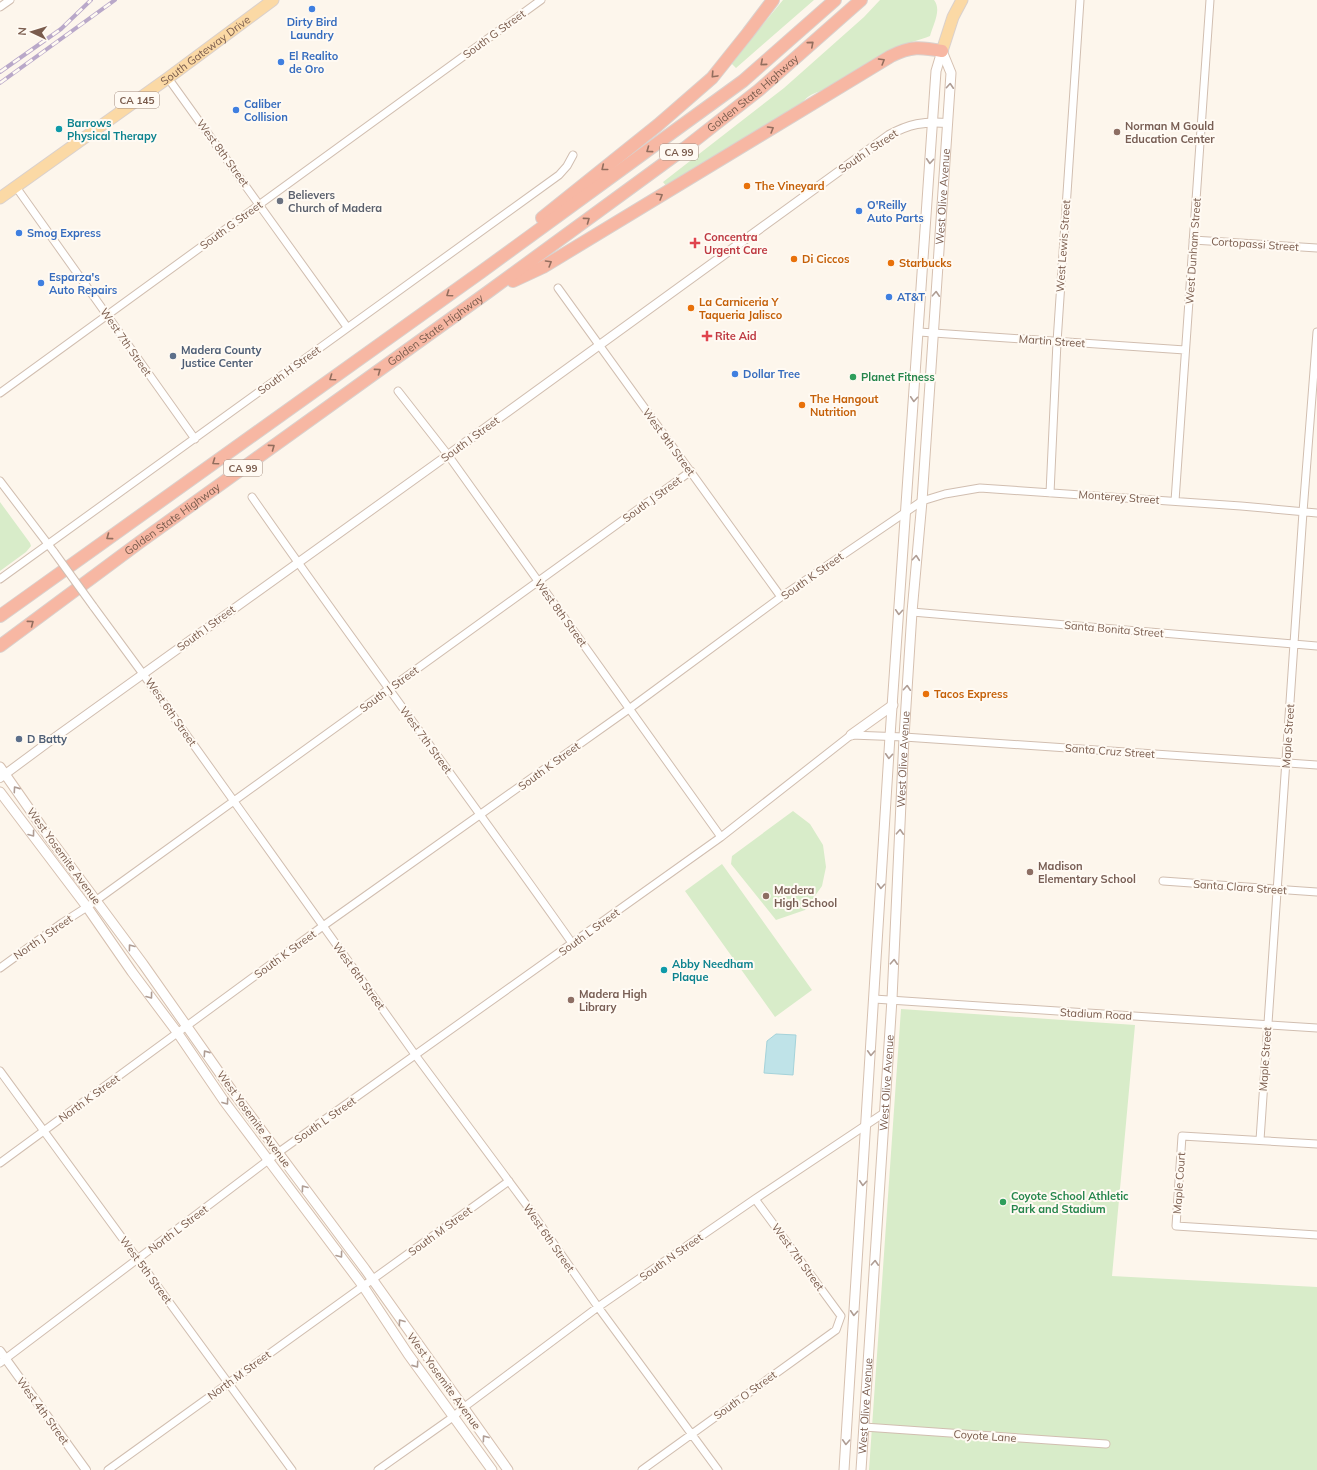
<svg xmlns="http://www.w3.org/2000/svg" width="1317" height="1470" font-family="Mulish,sans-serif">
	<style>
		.green { fill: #d8ecc9 }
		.water { fill: #bfe3e8; stroke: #a5d3da }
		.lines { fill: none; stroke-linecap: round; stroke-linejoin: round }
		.minor-casing { stroke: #d1beb0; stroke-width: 9 }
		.tertiary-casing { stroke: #d1beb0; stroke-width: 10 }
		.secondary-casing { stroke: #d6c0b0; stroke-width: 11 }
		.primary-casing { stroke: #dad1cd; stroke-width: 13 }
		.motorway-casing { stroke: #dad1cd; stroke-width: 14 }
		.minor { stroke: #fff; stroke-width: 7 }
		.tertiary { stroke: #fff; stroke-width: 8 }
		.secondary { stroke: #fff; stroke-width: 9 }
		.primary { stroke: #fbd9a5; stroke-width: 11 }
		.motorway { stroke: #f7b7a3; stroke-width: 12 }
		.rail-casing { stroke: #b9a8c9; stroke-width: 4 }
		.rail { stroke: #fffaf3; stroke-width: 2.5; stroke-dasharray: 8; stroke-linecap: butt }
		.minor-bridge-casing { stroke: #d1beb0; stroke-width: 9; stroke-linecap: butt }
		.minor-bridge { stroke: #fff; stroke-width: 7 }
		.oneway { stroke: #936e5e }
		.oneway2 { stroke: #af9d94 }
		.shop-dot { fill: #3f7fe0; stroke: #fffaf3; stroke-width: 1.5 }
		.culture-dot { fill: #0f9aa8; stroke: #fffaf3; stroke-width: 1.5 }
		.education-dot { fill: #8d6e63; stroke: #fffaf3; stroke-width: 1.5 }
		.food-dot { fill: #e8710a; stroke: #fffaf3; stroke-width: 1.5 }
		.worship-dot { fill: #6b7280; stroke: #fffaf3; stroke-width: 1.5 }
		.health-dot { fill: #e0444e; stroke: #fffaf3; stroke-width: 1.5 }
		.service-dot { fill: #5c6f8a; stroke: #fffaf3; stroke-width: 1.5 }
		.leisure-dot { fill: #2e9e5b; stroke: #fffaf3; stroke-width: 1.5 }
		.labels { text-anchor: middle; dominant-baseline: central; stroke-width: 4; stroke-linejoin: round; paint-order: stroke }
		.shield { fill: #fffaf3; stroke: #a28b7f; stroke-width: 1 }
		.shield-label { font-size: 10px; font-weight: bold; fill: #7a5c4d }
		.shop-label { font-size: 11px; font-weight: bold; fill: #366cbe; stroke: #fffaf3; text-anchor: start }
		.street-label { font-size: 11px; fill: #7a5c4d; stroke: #fffaf3 }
		.culture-label { font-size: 11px; font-weight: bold; fill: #0d838f; stroke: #fffaf3; text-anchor: start }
		.education-label { font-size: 11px; font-weight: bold; fill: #785e54; stroke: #fffaf3; text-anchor: start }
		.food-label { font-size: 11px; font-weight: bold; fill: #c56008; stroke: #fffaf3; text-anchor: start }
		.worship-label { font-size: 11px; font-weight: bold; fill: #5b616d; stroke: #fffaf3; text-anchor: start }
		.health-label { font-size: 11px; font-weight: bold; fill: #be3a42; stroke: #fffaf3; text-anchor: start }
		.service-label { font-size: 11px; font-weight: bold; fill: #4e5e75; stroke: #fffaf3; text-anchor: start }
		.leisure-label { font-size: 11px; font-weight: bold; fill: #27864d; stroke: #fffaf3; text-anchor: start }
	</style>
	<rect width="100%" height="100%" fill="#fdf6ec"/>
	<!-- green -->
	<path class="green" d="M783 0H814L736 68 731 63Z
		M880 0H934C942 10 933 25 930 36 920 40 909 42 898 47 877 59 859 74 838 85 822 93 811 89 799 107L667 187 663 182 784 88 864 17Z
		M0 502 30 543 31 546 26 552 0 571Z
		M793 811 810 824 823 845 826 867 822 886 805 910 776 920 731 864 732 856Z
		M722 864 812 990 775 1017 685 891Z
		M901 1009 1135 1025 1112 1276 1317 1287V1470H869Z"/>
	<!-- water -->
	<path class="water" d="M776 1034 796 1035 793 1075 764 1073 767 1041Z"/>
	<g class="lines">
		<defs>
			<path id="minor" d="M0 7 10 0
				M168 78 347 327
				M16 187 195 439
				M1193 240 1317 248
				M558 288 781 597
				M919 332 1185 350
				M398 391 448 455 721 837
				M0 393 541 0
				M0 481 54 552
				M1050 493 1057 342 1080 0
				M252 497C357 648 467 794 572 943
				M1175 501 1210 0
				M0 579 559 175 567 166 573 155
				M93 606 143 674 416 1056 528 1207 598 1307 718 1470
				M912 612 1317 646
				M1163 881 1317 892
				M0 968 62 923 87 907 691 471
				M874 999 1317 1028
				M0 1071 292 1470
				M1260 1140 1303 512 1317 332
				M1317 1144 1182 1136 1176 1226 1317 1235
				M0 1163 323 926 629 709 781 597 922 501 945 494 980 488 1241 506 1317 513
				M0 1363 279 1152 721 837 851 735 904 737 1317 765
				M864 1427 1106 1444
				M108 1470 509 1181
				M378 1470 453 1417 463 1408 598 1307 755 1199 884 1113
				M642 1470 836 1330 841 1316 755 1199"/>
			<path id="tertiary" d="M0 778 54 738 448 455 889 135C909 124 924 121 947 123
				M0 1351 86 1470"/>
			<g id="secondary">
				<path d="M851 735 893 705"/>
				<path d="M0 767 51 840 143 964 233 1092 365 1269 508 1470"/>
				<path d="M0 792 87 907 132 972 177 1032 224 1101 363 1286 408 1354 492 1470"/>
				<path d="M844 1470 890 736 936 71 942 51"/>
				<path id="s1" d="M861 1470 892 999 904 737 912 612 922 501 951 73 942 51"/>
			</g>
			<g id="primary">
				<path d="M942 51 953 17 962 0"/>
				<path id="s2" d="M0 198 168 78 273 0"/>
			</g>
			<g id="motorway">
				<path d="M542 218 658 125 712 78 748 33 773 0"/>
				<path d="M513 281 543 267 891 56C911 46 921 47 942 51"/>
				<path d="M0 616 481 272 677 129 743 81 835 0"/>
				<path id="s3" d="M0 646 140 542 488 292 685 148 759 90 861 0"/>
			</g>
		</defs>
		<!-- minor casing -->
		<use href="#minor" class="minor-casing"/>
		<!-- tertiary casing -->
		<use href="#tertiary" class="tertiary-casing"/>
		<!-- secondary casing -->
		<use href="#secondary" class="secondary-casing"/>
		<!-- primary casing -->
		<use href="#primary" class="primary-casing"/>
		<!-- motorway casing -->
		<use href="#motorway" class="motorway-casing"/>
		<!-- minor -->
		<use href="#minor" class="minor"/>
		<!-- tertiary -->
		<use href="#tertiary" class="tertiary"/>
		<!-- secondary -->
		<use href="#secondary" class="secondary"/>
		<!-- primary -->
		<use href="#primary" class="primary"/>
		<!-- motorway -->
		<use href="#motorway" class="motorway"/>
		<defs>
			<path id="rail" d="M0 72 61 29 91 0
				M0 83 115 0"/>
		</defs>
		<!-- rail casing -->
		<use href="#rail" class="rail-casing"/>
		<!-- rail -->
		<use href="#rail" class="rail"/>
		<defs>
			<path id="minor-bridge" d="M54 552 93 606"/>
		</defs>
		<!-- minor-bridge casing -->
		<use href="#minor-bridge" class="minor-bridge-casing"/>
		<!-- minor-bridge -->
		<use href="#minor-bridge" class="minor-bridge"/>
	</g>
	<!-- one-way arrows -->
	<defs><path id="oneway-chevron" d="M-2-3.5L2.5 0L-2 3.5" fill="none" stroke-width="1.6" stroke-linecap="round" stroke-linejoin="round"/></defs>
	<g class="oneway">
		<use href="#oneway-chevron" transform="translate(811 44) rotate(-41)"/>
		<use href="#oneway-chevron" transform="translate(882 61) rotate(-31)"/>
		<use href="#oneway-chevron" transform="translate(763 63) rotate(139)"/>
		<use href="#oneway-chevron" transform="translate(714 75) rotate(133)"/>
		<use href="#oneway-chevron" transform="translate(771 129) rotate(-31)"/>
		<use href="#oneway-chevron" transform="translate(649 150) rotate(144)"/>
		<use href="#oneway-chevron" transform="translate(604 168) rotate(141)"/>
		<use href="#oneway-chevron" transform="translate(660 196) rotate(-31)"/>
		<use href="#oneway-chevron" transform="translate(587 220) rotate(-36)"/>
		<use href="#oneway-chevron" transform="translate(549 263) rotate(-31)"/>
		<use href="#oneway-chevron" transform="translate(449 294) rotate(145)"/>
		<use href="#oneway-chevron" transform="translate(378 371) rotate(-36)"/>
		<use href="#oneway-chevron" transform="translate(332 378) rotate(145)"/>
		<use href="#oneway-chevron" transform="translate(272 447) rotate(-36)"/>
		<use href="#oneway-chevron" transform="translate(215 462) rotate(145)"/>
		<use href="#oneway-chevron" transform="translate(109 537) rotate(144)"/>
		<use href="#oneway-chevron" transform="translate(31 623) rotate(-37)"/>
	</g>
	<g class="oneway2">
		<use href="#oneway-chevron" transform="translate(950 86) rotate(-86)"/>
		<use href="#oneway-chevron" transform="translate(930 161) rotate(94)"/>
		<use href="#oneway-chevron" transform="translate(936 294) rotate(-87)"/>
		<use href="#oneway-chevron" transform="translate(914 399) rotate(94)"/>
		<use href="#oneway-chevron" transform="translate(916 558) rotate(-85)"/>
		<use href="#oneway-chevron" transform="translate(899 612) rotate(94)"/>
		<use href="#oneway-chevron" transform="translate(907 688) rotate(-86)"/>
		<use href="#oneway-chevron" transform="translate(889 756) rotate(94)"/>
		<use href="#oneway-chevron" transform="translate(16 789) rotate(-125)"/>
		<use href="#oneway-chevron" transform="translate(900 832) rotate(-87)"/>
		<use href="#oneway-chevron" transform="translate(32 834) rotate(53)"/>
		<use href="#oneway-chevron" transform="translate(881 886) rotate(94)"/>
		<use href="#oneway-chevron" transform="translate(131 947) rotate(-127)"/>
		<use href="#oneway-chevron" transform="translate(894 962) rotate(-87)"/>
		<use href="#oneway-chevron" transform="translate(150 996) rotate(53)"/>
		<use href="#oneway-chevron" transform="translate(206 1053) rotate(-125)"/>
		<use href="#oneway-chevron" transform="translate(871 1053) rotate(93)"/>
		<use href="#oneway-chevron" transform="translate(226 1102) rotate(54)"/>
		<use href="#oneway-chevron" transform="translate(863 1183) rotate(94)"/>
		<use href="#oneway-chevron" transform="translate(304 1188) rotate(-127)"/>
		<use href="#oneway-chevron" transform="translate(340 1255) rotate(53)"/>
		<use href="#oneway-chevron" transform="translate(875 1263) rotate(-87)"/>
		<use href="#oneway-chevron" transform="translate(854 1313) rotate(94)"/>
		<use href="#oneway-chevron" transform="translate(401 1322) rotate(-126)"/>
		<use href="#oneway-chevron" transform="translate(416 1365) rotate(55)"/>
		<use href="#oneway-chevron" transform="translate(485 1438) rotate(-126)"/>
		<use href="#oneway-chevron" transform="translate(846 1442) rotate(93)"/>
	</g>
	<!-- markers -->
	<g class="shop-dot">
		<circle cx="312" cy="9" r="4"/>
		<circle cx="281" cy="62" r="4"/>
		<circle cx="236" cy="110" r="4"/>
		<circle cx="859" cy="211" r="4"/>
		<circle cx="19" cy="233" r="4"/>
		<circle cx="41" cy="283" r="4"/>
		<circle cx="889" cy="297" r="4"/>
		<circle cx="735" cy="374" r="4"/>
	</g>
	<g class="culture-dot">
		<circle cx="59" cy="129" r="4"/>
		<circle cx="664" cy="970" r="4"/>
	</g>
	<g class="education-dot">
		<circle cx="1117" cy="132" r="4"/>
		<circle cx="1030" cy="872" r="4"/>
		<circle cx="766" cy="896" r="4"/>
		<circle cx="571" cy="1000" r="4"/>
	</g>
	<g class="food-dot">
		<circle cx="747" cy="186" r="4"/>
		<circle cx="794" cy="259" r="4"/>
		<circle cx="891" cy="263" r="4"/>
		<circle cx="691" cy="308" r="4"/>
		<circle cx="802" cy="405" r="4"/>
		<circle cx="926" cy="694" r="4"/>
	</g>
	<circle class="worship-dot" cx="280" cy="201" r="4"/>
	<g class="health-dot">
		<path d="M693 237h4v4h4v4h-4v4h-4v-4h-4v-4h4z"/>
		<path d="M705 330h4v4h4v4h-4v4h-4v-4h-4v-4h4z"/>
	</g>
	<g class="service-dot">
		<circle cx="173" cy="356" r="4"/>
		<circle cx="19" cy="739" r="4"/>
	</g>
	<g class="leisure-dot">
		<circle cx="853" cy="377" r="4"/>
		<circle cx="1003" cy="1202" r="4"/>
	</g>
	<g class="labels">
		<!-- shield labels -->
		<g class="shield">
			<rect x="115" y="92" width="44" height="16" rx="3"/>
			<rect x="660" y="144" width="38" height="16" rx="3"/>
			<rect x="224" y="460" width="38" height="16" rx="3"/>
		</g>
		<g class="shield-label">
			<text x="137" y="100">CA 145</text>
			<text x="679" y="152">CA 99</text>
			<text x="243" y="468">CA 99</text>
		</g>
		<!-- shop labels -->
		<g class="shop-label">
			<text x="312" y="22" text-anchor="middle">Dirty Bird<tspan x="312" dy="13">Laundry</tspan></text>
			<text x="289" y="56">El Realito<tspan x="289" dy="13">de Oro</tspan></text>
			<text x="244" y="104">Caliber<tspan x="244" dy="13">Collision</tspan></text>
			<text x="867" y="205">O'Reilly<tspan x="867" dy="13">Auto Parts</tspan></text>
			<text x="27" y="233">Smog Express</text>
			<text x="49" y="277">Esparza's<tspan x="49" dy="13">Auto Repairs</tspan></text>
			<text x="897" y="297">AT&amp;T</text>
			<text x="743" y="374">Dollar Tree</text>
		</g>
		<!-- street labels -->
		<g class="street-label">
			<text transform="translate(494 34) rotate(-36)">South G Street</text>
			<text stroke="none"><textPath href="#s2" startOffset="253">South Gateway Drive</textPath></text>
			<text stroke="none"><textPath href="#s3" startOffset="934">Golden State Highway</textPath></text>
			<text transform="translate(868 151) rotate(-34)">South I Street</text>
			<text transform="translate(223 153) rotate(54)">West 8th Street</text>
			<text stroke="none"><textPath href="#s1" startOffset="1276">West Olive Avenue</textPath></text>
			<text transform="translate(231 225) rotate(-36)">South G Street</text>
			<text transform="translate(1255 244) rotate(4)">Cortopassi Street</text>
			<text transform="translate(1063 246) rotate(-86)">West Lewis Street</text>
			<text transform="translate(1193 251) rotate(-86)">West Dunham Street</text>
			<text stroke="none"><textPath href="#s3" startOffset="538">Golden State Highway</textPath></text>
			<text transform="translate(1052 341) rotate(4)">Martin Street</text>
			<text transform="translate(126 342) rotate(55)">West 7th Street</text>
			<text transform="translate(289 370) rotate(-36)">South H Street</text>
			<text transform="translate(470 439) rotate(-36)">South I Street</text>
			<text transform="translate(669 442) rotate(54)">West 9th Street</text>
			<text transform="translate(1119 497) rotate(4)">Monterey Street</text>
			<text transform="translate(652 499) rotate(-36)">South J Street</text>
			<text stroke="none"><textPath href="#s3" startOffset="214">Golden State Highway</textPath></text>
			<text transform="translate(812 576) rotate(-35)">South K Street</text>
			<text transform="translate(561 613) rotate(54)">West 8th Street</text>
			<text transform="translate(206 628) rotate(-36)">South I Street</text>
			<text transform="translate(1114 629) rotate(5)">Santa Bonita Street</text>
			<text transform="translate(389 689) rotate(-36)">South J Street</text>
			<text transform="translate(171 712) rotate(55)">West 6th Street</text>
			<text transform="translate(1288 736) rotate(-86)">Maple Street</text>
			<text transform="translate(426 740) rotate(54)">West 7th Street</text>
			<text transform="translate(1110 751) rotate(4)">Santa Cruz Street</text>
			<text stroke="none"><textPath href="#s1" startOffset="712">West Olive Avenue</textPath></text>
			<text transform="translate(549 766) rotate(-36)">South K Street</text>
			<text transform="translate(64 856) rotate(54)">West Yosemite Avenue</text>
			<text transform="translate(1240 887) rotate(4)">Santa Clara Street</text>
			<text transform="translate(589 932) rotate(-36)">South L Street</text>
			<text transform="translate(43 937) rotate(-35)">North J Street</text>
			<text transform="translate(285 954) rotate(-36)">South K Street</text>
			<text transform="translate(359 976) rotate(54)">West 6th Street</text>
			<text transform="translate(1096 1014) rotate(3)">Stadium Road</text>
			<text transform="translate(1265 1059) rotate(-86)">Maple Street</text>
			<text stroke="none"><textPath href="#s1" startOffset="388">West Olive Avenue</textPath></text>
			<text transform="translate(89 1098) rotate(-36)">North K Street</text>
			<text transform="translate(254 1119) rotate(54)">West Yosemite Avenue</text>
			<text transform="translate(325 1120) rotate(-35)">South L Street</text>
			<text transform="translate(1179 1183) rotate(-86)">Maple Court</text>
			<text transform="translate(178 1229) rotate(-37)">North L Street</text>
			<text transform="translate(440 1231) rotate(-36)">South M Street</text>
			<text transform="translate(549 1238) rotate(55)">West 6th Street</text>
			<text transform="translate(671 1257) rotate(-35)">South N Street</text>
			<text transform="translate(798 1257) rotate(54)">West 7th Street</text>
			<text transform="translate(146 1270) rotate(54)">West 5th Street</text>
			<text transform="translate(239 1375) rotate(-36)">North M Street</text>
			<text transform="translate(444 1381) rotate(54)">West Yosemite Avenue</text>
			<text transform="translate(745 1395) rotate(-36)">South O Street</text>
			<text stroke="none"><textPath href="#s1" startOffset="64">West Olive Avenue</textPath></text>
			<text transform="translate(43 1411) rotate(54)">West 4th Street</text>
			<text transform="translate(985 1436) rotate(4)">Coyote Lane</text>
		</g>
		<!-- culture labels -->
		<g class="culture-label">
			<text x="67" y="123">Barrows<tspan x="67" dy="13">Physical Therapy</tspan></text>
			<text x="672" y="964">Abby Needham<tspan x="672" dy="13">Plaque</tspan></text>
		</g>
		<!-- education labels -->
		<g class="education-label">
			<text x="1125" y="126">Norman M Gould<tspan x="1125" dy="13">Education Center</tspan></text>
			<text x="1038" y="866">Madison<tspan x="1038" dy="13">Elementary School</tspan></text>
			<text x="774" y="890">Madera<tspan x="774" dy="13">High School</tspan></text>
			<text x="579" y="994">Madera High<tspan x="579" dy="13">Library</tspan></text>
		</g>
		<!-- food labels -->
		<g class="food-label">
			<text x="755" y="186">The Vineyard</text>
			<text x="802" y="259">Di Ciccos</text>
			<text x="899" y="263">Starbucks</text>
			<text x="699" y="302">La Carniceria Y<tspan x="699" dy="13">Taqueria Jalisco</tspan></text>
			<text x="810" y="399">The Hangout<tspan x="810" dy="13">Nutrition</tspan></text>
			<text x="934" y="694">Tacos Express</text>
		</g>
		<!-- worship labels -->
		<g class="worship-label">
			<text x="288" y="195">Believers<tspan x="288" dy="13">Church of Madera</tspan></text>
		</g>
		<!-- health labels -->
		<g class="health-label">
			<text x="704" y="237">Concentra<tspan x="704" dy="13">Urgent Care</tspan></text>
			<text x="715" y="336">Rite Aid</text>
		</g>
		<!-- service labels -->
		<g class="service-label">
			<text x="181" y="350">Madera County<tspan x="181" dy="13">Justice Center</tspan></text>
			<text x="27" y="739">D Batty</text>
		</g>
		<!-- leisure labels -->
		<g class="leisure-label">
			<text x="861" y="377">Planet Fitness</text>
			<text x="1011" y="1196">Coyote School Athletic<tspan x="1011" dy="13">Park and Stadium</tspan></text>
		</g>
	</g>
	<!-- north arrow -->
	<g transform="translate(32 32) rotate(274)" stroke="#fffaf3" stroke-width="3" paint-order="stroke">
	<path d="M0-3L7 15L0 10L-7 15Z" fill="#7a5c4d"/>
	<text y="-6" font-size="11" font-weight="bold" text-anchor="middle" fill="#7a5c4d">N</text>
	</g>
</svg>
